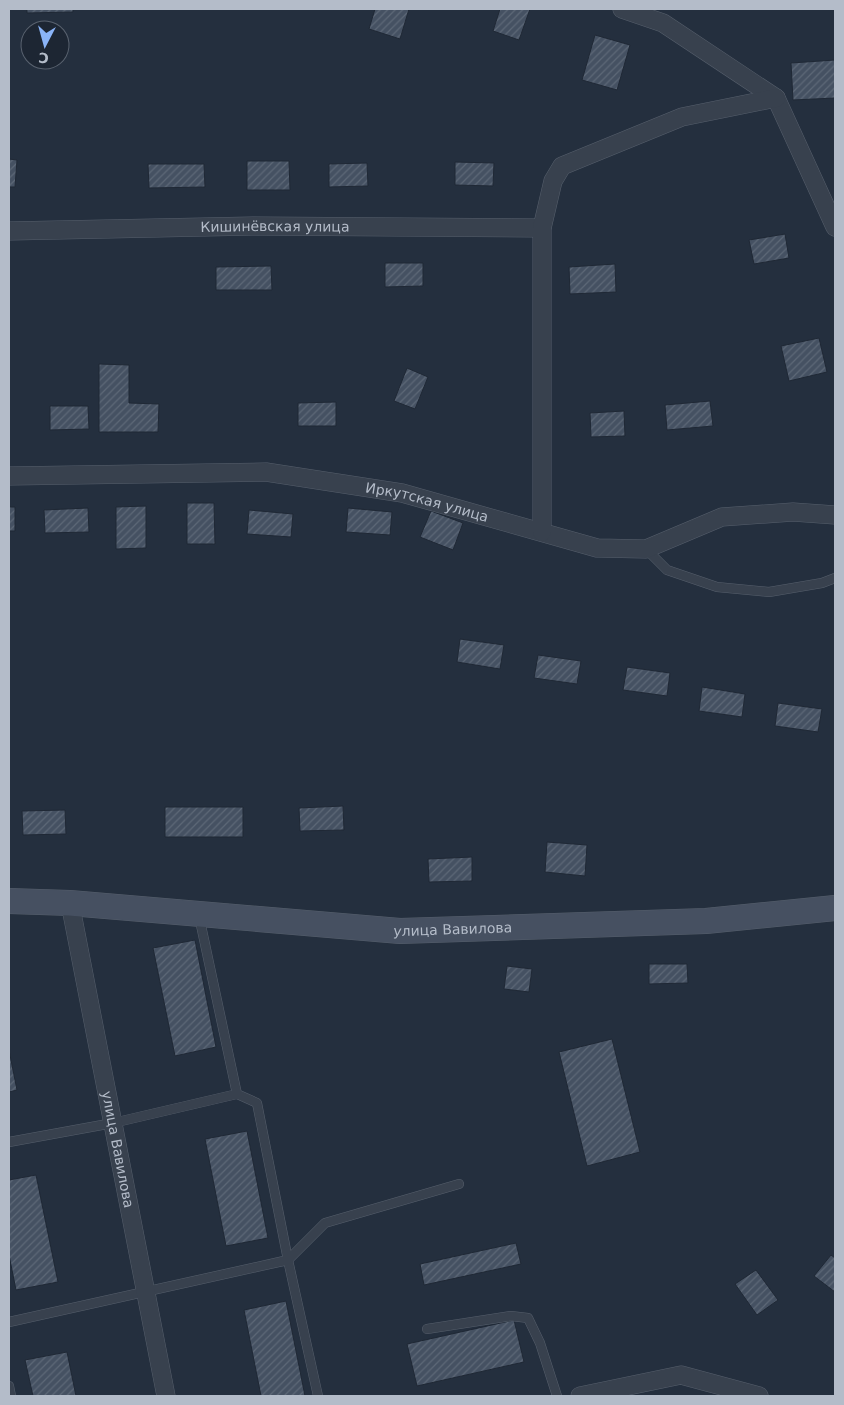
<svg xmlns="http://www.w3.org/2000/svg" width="844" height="1405" font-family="'DejaVu Sans',sans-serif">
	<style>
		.building { fill: url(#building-hatch); stroke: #1f2835 }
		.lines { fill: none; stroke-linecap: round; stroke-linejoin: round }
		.lane-casing { stroke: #565f6c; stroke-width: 10 }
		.street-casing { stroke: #565f6c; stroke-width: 19 }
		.secondary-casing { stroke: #565f6c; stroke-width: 26 }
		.lane { stroke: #38414e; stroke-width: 9 }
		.street { stroke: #38414e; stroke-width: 18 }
		.secondary { stroke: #465061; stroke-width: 25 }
		.labels { text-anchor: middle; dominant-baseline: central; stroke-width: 5; stroke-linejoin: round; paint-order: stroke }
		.street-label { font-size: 14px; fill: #b4bcc9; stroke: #1d2633 }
	</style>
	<defs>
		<pattern id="building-hatch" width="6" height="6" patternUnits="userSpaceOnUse" patternTransform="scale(1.25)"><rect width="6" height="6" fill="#455162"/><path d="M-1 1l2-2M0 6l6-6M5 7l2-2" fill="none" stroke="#5d6877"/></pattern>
	</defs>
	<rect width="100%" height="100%" fill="#242f3e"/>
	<!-- building -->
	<path class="building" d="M27 9H73V12L27 13Z
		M375 9H409L400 39 369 29Z
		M500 9H530L519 40 493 31Z
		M595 35 630 45 617 90 582 80Z
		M835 60V98L793 100 791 63Z
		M9 159 17 160 15 187H9Z
		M247 161H289L290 190H247Z
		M455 162 494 163 493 186 455 185Z
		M367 163 368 186 329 187V164Z
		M148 164H204L205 187 149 188Z
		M785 234 789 258 754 264 749 240Z
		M385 263H423V286L385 287Z
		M615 264 616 292 570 294 569 267Z
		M271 266 272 290H216V267Z
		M819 338 827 372 789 381 781 346Z
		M99 364 129 365V403L159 404 158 432H99Z
		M407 368 428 377 415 409 394 401Z
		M710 401 713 426 667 430 665 405Z
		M336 402V426H298V403Z
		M50 406H88L89 429 50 430Z
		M624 411 625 436 591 437 590 413Z
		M187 503H214L215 544H187Z
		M146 506V548L116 549V507Z
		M9 507H15V531H9Z
		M88 508 89 532 45 533 44 510Z
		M348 508 392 512 390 535 346 532Z
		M249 510 293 514 291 537 247 534Z
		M431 511 463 523 453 550 420 537Z
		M460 639 504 645 500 669 457 662Z
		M538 655 581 661 577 684 534 678Z
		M627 667 670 673 667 696 623 690Z
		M702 687 745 694 742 717 699 711Z
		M778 703 822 709 818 732 775 726Z
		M343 806 344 830 300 831 299 808Z
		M165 807H243V837H165Z
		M65 810 66 834 23 835 22 811Z
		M547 842 587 845 585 876 545 872Z
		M472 857V881L429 882 428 859Z
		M195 940 216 1047 175 1056 153 948Z
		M649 964H687L688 983 649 984Z
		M507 966 532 969 529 992 504 989Z
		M612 1039 640 1152 587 1166 559 1052Z
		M9 1050 17 1090 9 1092Z
		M247 1131 268 1238 226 1246 205 1139Z
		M36 1175 58 1282 16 1290 9 1255V1180Z
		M516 1243 521 1264 424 1285 420 1264Z
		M831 1255 835 1258V1292L814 1276Z
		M756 1270 778 1300 757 1315 735 1284Z
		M286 1301 305 1396H261L244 1310Z
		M514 1320 524 1362 417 1386 407 1344Z
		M67 1352 76 1396H33L25 1360Z"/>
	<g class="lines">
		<defs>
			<path id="lane" d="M646 549 667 570 717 587 769 592 822 583 835 578
				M199 916 237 1094
				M9 1142 113 1123 237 1094 257 1103 288 1260 318 1396
				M9 1322 288 1260 325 1223 459 1184
				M427 1329 511 1316 528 1318 540 1343 557 1396
				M9 1386 11 1396"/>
			<g id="street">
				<path d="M622 9 663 23 776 98 835 227"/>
				<path id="s1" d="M9 231 253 226 542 228"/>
				<path id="s2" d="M9 476 266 472 402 493 597 548 646 549 722 517 793 512 835 515"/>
				<path d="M542 532V228L553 181 562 166 682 117 776 98"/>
				<path id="s3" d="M70 903 166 1396"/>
				<path d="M580 1396 681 1375 759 1396"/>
			</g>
			<g id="secondary">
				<path id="s4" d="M9 901 70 903 400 931 706 921 835 908"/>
			</g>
		</defs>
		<!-- lane casing -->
		<use href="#lane" class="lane-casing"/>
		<!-- street casing -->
		<use href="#street" class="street-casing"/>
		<!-- secondary casing -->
		<use href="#secondary" class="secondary-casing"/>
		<!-- lane -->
		<use href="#lane" class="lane"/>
		<!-- street -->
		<use href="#street" class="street"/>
		<!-- secondary -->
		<use href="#secondary" class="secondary"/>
	</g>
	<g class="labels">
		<!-- street labels -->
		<g class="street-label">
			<text stroke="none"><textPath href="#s1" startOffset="266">Кишинёвская улица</textPath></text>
			<text stroke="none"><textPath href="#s2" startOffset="421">Иркутская улица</textPath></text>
			<text stroke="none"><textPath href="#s4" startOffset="445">улица Вавилова</textPath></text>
			<text stroke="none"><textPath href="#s3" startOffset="251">улица Вавилова</textPath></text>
		</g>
	</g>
	<!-- border -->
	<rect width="844" height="1405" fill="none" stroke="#b4bcc9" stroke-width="20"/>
	<!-- north arrow -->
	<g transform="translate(45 45) rotate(186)"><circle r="24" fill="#1d2633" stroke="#59626f"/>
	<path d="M0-4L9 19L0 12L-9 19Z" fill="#8ab4f8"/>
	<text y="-8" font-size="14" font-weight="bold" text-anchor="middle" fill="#b4bcc9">С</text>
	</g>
</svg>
